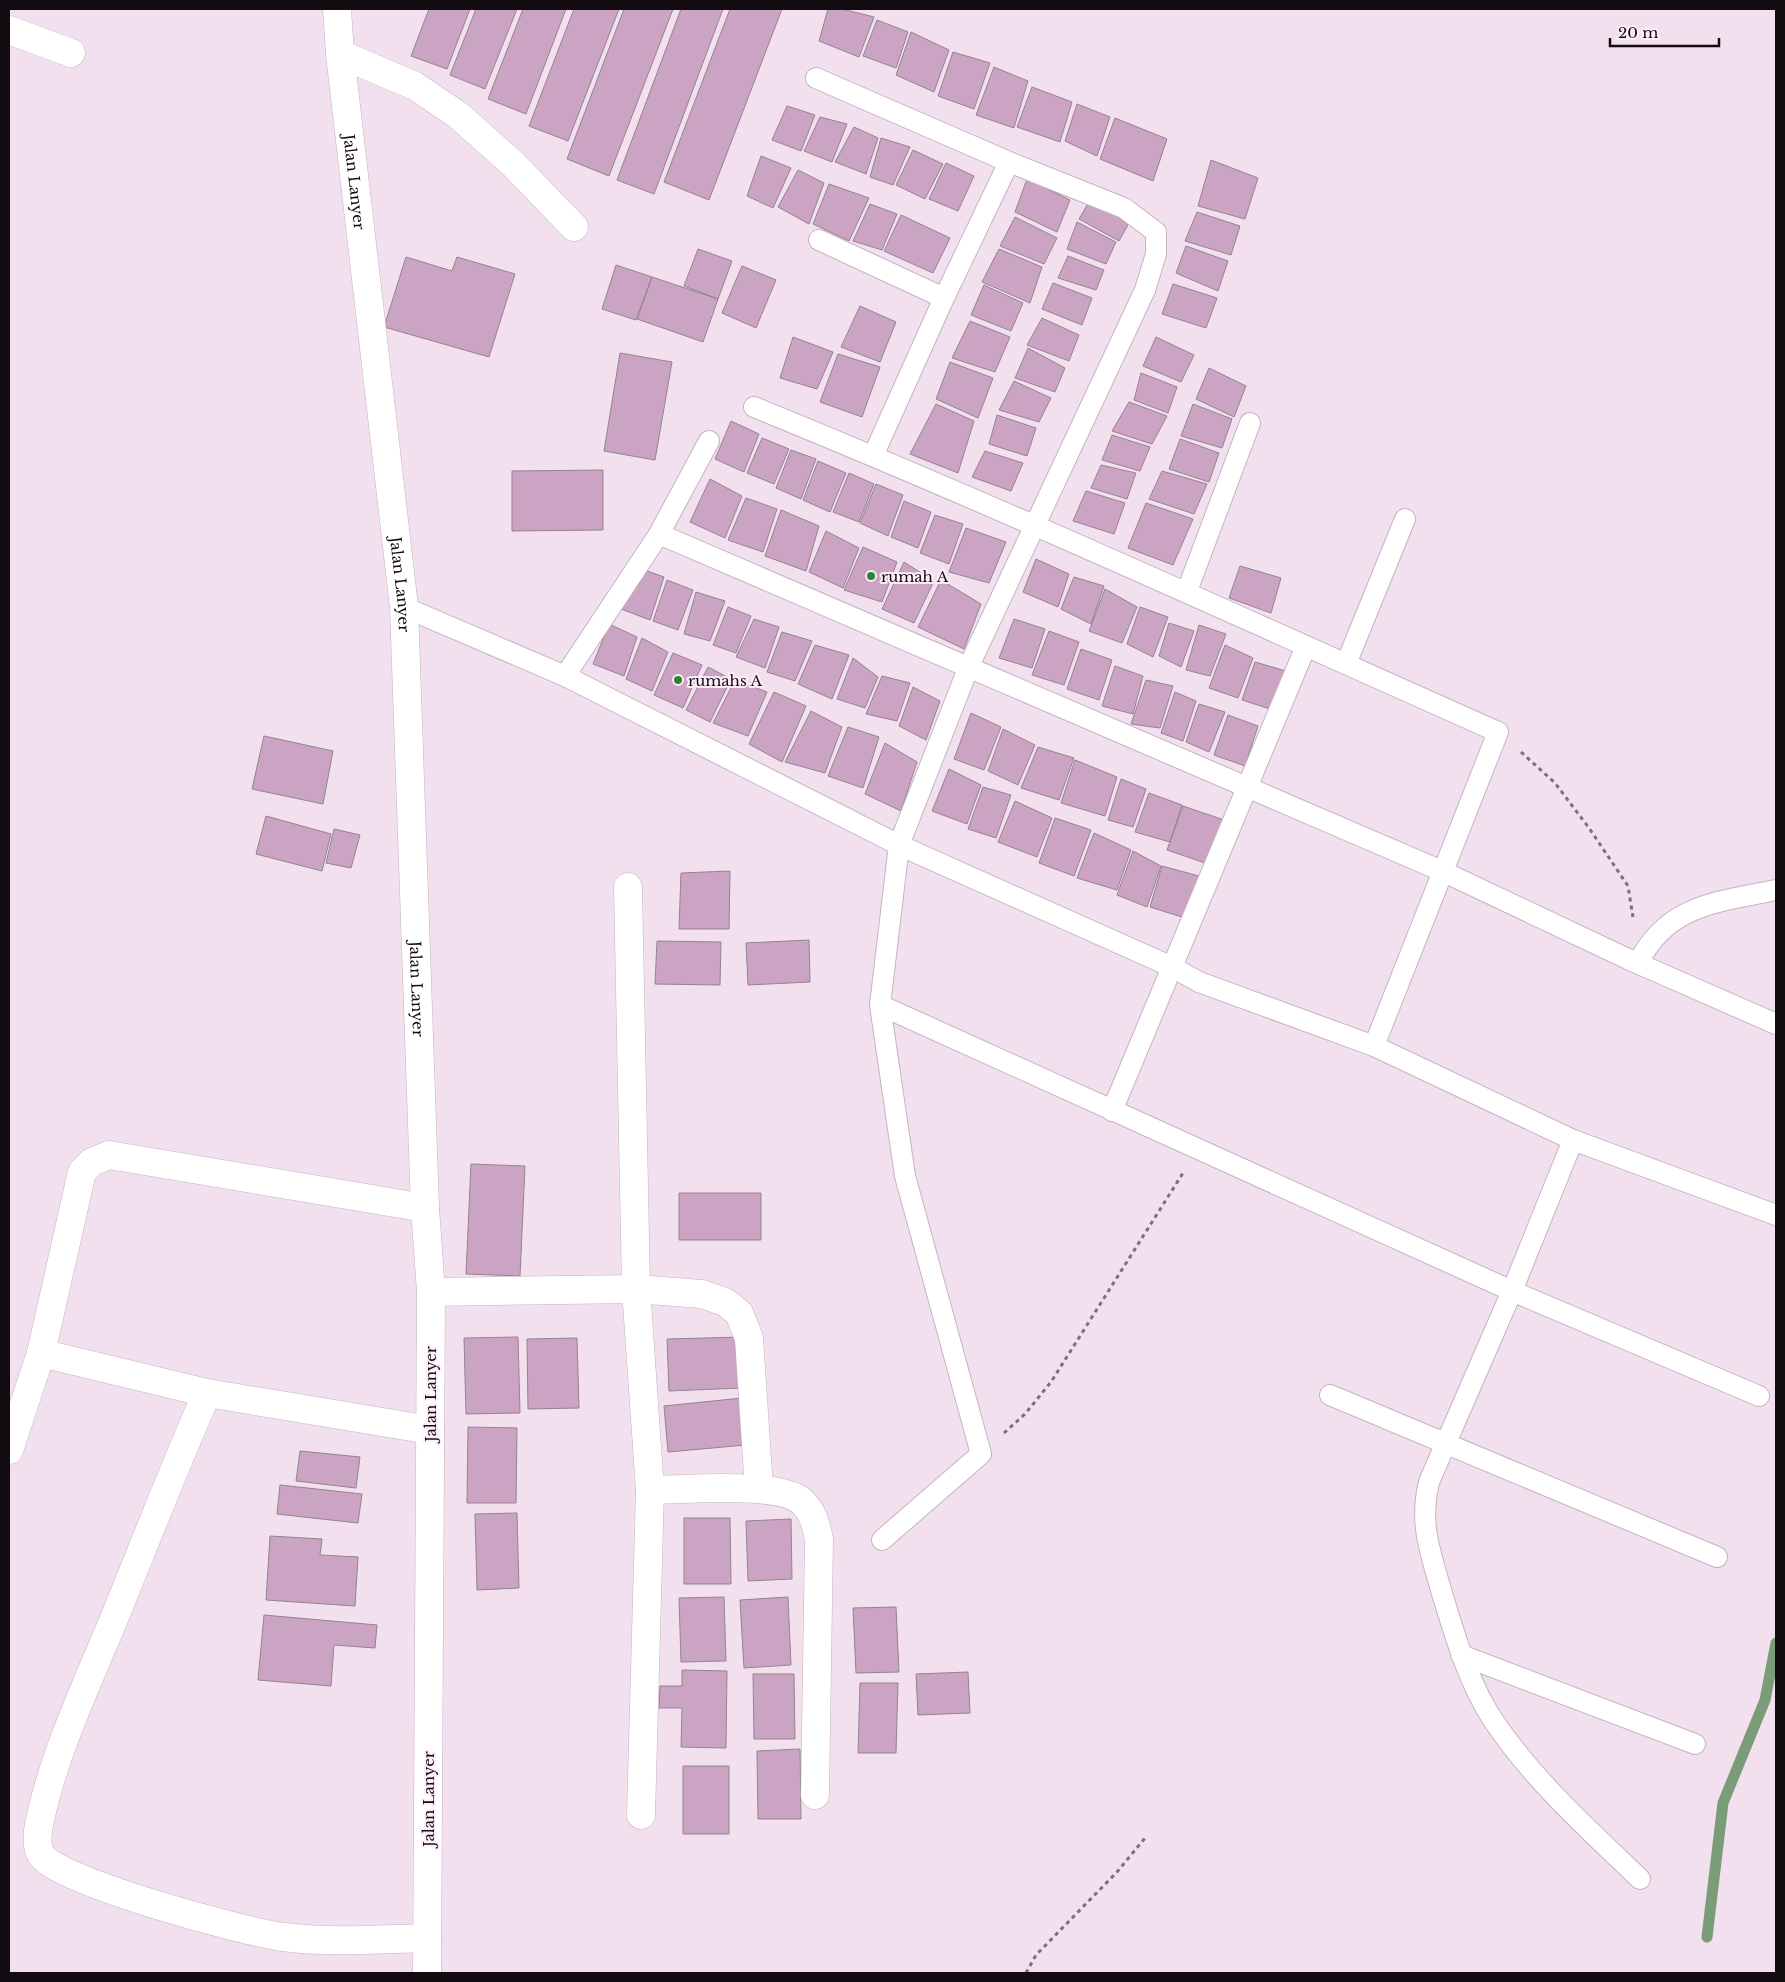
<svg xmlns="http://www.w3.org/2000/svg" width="1785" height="1982" font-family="'Libre Baskerville',serif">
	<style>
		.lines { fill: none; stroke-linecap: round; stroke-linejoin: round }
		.stream { stroke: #7a9c79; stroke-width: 11 }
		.building { fill: #cca4c3; stroke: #93838f }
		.service-casing { stroke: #c5b3c1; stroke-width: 22 }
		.minor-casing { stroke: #c5b3c1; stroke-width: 29 }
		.path { stroke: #7c707a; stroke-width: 3; stroke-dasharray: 4 4; stroke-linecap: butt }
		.service { stroke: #fff; stroke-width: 20 }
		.minor { stroke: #fff; stroke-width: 28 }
		.poi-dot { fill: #2e8432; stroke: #fdeefa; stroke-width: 2 }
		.labels { text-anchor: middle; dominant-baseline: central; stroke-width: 4; stroke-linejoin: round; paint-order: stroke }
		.street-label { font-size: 15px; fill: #120c11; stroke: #fdeefa }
		.poi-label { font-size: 15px; fill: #120c11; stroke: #fdeefa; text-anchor: start }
	</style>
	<rect width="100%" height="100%" fill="#f2e0ee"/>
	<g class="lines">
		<!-- stream -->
		<path class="stream" d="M1707 1937 1723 1803 1765 1700 1776 1643"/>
	</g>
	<!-- building -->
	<path class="building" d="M429 9H470L447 69 411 56Z
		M476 9H517L485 89 450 75Z
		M523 9H566L526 114 488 99Z
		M574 9H619L568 141 529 126Z
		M624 9H673L609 176 567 159Z
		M681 9H723L654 194 617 180Z
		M730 9H782L709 200 664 182Z
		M828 9H842L874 17 859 57 819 41Z
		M877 20 908 32 896 68 863 56Z
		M911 32 949 50 934 92 896 75Z
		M953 52 990 63 974 109 938 96Z
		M994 67 1028 81 1014 128 976 115Z
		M1032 87 1072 102 1060 142 1017 127Z
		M1077 104 1110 117 1097 156 1065 141Z
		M787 106 815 115 801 151 772 140Z
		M820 117 847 124 832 162 804 151Z
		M1115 118 1167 139 1153 181 1100 159Z
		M854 127 878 138 866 174 835 162Z
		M881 138 910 147 893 185 870 177Z
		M913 150 943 164 925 199 896 185Z
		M761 156 791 168 773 208 747 196Z
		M1211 160 1258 178 1245 219 1198 206Z
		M946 163 974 176 958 211 929 199Z
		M798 170 824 183 809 224 778 207Z
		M1027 179 1070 200 1057 232 1015 212Z
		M829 184 869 198 849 241 813 224Z
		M1090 200 1130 221 1119 241 1079 219Z
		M870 204 897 214 882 250 853 241Z
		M1197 212 1240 226 1231 255 1185 241Z
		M901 215 950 238 933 273 884 251Z
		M1015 217 1057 238 1044 264 1000 246Z
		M1077 222 1116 242 1106 264 1067 249Z
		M1186 246 1228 261 1218 291 1176 273Z
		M698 249 732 261 718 299 684 286Z
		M999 249 1042 267 1030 303 982 282Z
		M1068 256 1104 270 1096 290 1058 278Z
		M406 257 452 271 457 257 515 274 489 357 384 327Z
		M616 265 652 277 636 320 602 309Z
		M742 266 776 280 756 328 722 313Z
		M652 277 718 299 703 342 637 319Z
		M1053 283 1092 298 1082 325 1042 309Z
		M1173 284 1217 298 1206 328 1162 314Z
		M984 285 1023 303 1011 331 971 315Z
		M860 306 896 322 880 362 841 347Z
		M1042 318 1079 335 1069 361 1027 345Z
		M970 321 1010 337 995 372 952 358Z
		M793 337 833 352 817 389 780 378Z
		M1156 337 1194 355 1181 382 1143 366Z
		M1028 348 1065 368 1055 392 1015 378Z
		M620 353 672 362 655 460 604 451Z
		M838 354 880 367 862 417 820 402Z
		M950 362 993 378 978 418 936 399Z
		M1209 368 1246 386 1234 417 1196 399Z
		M1141 373 1177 387 1168 413 1134 400Z
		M1014 381 1051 398 1039 422 999 410Z
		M1129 402 1167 416 1152 444 1112 431Z
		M936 404 974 421 958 473 910 454Z
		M1193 404 1232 419 1222 448 1181 436Z
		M997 415 1036 428 1027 456 989 444Z
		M731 421 759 434 744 472 715 459Z
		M1112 435 1150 447 1140 471 1102 460Z
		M762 438 789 449 774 484 747 473Z
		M1180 439 1219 453 1209 482 1169 469Z
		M791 450 816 459 801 499 776 488Z
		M985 451 1023 463 1011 491 972 477Z
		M818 461 846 473 830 512 803 500Z
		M1101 465 1136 473 1127 499 1091 488Z
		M603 470V530L512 531V471Z
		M1162 471 1207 484 1194 514 1149 499Z
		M849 473 874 484 859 522 833 512Z
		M710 479 742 496 725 538 690 522Z
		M876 484 903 495 888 536 860 523Z
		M1086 491 1125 503 1114 534 1073 521Z
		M746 498 777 509 763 552 728 540Z
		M904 501 931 512 918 548 891 537Z
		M1146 503 1193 519 1173 565 1128 548Z
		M781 510 819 526 806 571 765 556Z
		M935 515 963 524 949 564 920 553Z
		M966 528 1006 542 989 583 949 572Z
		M826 531 859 548 843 588 809 572Z
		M863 547 897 562 882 602 844 590Z
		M1036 559 1069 574 1058 607 1023 592Z
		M904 562 934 581 914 623 882 609Z
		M1240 566 1281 578 1271 613 1229 598Z
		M639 568 664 577 650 620 621 609Z
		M1074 577 1104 586 1091 624 1061 609Z
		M667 580 693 590 678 630 653 621Z
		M941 580 981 604 964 649 918 627Z
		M1105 589 1137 607 1122 643 1089 631Z
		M696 592 725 601 710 641 684 634Z
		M728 607 751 616 736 653 713 645Z
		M1140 607 1168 617 1153 657 1127 644Z
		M754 619 779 627 765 668 736 657Z
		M1014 619 1045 629 1032 668 999 658Z
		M1169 623 1194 631 1181 667 1159 656Z
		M609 624 637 637 624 676 593 664Z
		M1199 625 1226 634 1210 676 1186 670Z
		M1049 631 1079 642 1064 685 1032 675Z
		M782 632 812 641 795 681 767 672Z
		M642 638 668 652 652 691 626 679Z
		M815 645 849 655 832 699 798 684Z
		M1225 645 1253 658 1238 698 1209 688Z
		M1081 649 1112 660 1099 700 1067 689Z
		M673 653 702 665 683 708 654 695Z
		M853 658 878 677 865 708 837 699Z
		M1255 662 1286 671 1273 710 1242 700Z
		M1115 666 1143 676 1133 714 1102 706Z
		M708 667 731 679 710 722 686 710Z
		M882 676 910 683 897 721 866 714Z
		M735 680 767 692 748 736 713 723Z
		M1146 680 1173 686 1160 728 1131 724Z
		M913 687 940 701 926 740 899 726Z
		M774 692 806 706 782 762 749 744Z
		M1175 692 1196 701 1183 741 1161 733Z
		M1199 704 1225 712 1209 752 1186 742Z
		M811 711 842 727 825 773 785 762Z
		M971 713 1001 727 984 770 954 759Z
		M1228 715 1258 726 1245 766 1214 755Z
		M848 727 879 737 863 788 828 776Z
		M1003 729 1035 745 1018 785 988 771Z
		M264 736 333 751 323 804 252 789Z
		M885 743 917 762 901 811 865 794Z
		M1038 747 1074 758 1059 800 1021 788Z
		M1075 760 1117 777 1105 816 1061 803Z
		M949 769 981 785 967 824 932 811Z
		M1121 779 1146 789 1133 827 1108 820Z
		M983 787 1011 795 996 838 968 829Z
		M1149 793 1182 805 1170 842 1135 832Z
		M1015 801 1052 818 1037 857 998 842Z
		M1183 806 1224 820 1208 864 1167 850Z
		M266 816 331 834 322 871 256 854Z
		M1055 818 1091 830 1074 876 1039 863Z
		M334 829 360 835 351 868 326 863Z
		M1094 833 1131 850 1117 890 1077 878Z
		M1133 851 1161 866 1147 907 1117 895Z
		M1162 866 1199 876 1185 918 1150 907Z
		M730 871 729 929H679L681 873Z
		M809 940 810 982 748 985 746 943Z
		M657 941 721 942 720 985 655 984Z
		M471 1164 525 1166 520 1276 466 1274Z
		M679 1193H761V1240H679Z
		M518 1337 520 1413 466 1414 464 1338Z
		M741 1337 742 1388 669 1391 667 1339Z
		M577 1338 579 1408 528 1409 527 1339Z
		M742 1398 746 1445 668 1452 664 1406Z
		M468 1427 517 1428 516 1503H467Z
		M300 1451 360 1457 356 1488 296 1481Z
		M280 1485 362 1494 358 1523 277 1514Z
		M517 1513 519 1588 477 1590 475 1514Z
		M684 1518H730L731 1584H684Z
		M791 1519 792 1579 748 1581 746 1521Z
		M270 1536 322 1539 320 1555 358 1557 355 1606 266 1600Z
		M724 1597 726 1661 681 1662 679 1598Z
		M788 1597 791 1665 744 1668 740 1600Z
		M896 1607 899 1672 856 1673 853 1608Z
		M264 1615 377 1625 375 1648 334 1645 331 1686 258 1680Z
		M682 1670 727 1671 726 1748 681 1747 682 1708H659L660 1686H682Z
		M968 1672 970 1713 918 1715 916 1674Z
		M753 1674H794L795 1739H754Z
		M860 1683H898L896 1753H858Z
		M800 1749 801 1819H758L757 1751Z
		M683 1766H729V1834H683Z"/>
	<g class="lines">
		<defs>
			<path id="service" d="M816 78 1009 162 1124 208 1156 232V254L1145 290 969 666 899 845 880 1005 905 1176 981 1454 882 1540
				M819 240 944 298
				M754 407C1005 509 1251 622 1498 732L1374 1046
				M873 456 944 298 1009 162
				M659 534 1444 872 1630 960 1776 1024
				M1187 591 1250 423
				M404 607 565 676 659 534 709 441
				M1346 664 1405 519
				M565 676 899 845 1172 967 1199 982 1374 1046 1573 1140 1776 1215
				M1638 963C1668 904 1718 902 1776 890
				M880 1005 1512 1291 1759 1396
				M1112 1111 1306 646
				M1573 1140 1512 1291 1429 1482C1419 1523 1430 1551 1441 1590 1454 1633 1468 1682 1493 1720 1534 1781 1588 1829 1640 1879
				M1330 1395 1717 1557
				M1461 1655 1695 1744"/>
			<g id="minor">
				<path id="s1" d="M337 9 340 54 404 607 425 1208 431 1292 427 1973"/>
				<path d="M9 30 71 53"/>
				<path d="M340 54 415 86 458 115 513 164 574 227"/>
				<path d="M628 887 636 1289 650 1490 641 1815"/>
				<path d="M425 1208 109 1155 92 1162 82 1172 41 1353 207 1393C173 1470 143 1548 111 1626 85 1688 52 1759 39 1825 37 1834 36 1848 42 1856 58 1881 247 1933 283 1937 331 1943 380 1939 427 1938"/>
				<path d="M431 1292 636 1289 702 1294 725 1302 739 1313 749 1338 759 1489"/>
				<path d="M207 1393 430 1430"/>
				<path d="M9 1450 41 1353"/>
				<path d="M650 1490C683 1490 777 1481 801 1501 813 1511 816 1525 819 1539L815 1795"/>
			</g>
		</defs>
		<!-- service casing -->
		<use href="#service" class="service-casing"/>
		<!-- minor casing -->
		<use href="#minor" class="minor-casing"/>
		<!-- path -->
		<path class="path" d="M1521 752 1555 783 1589 828 1628 886 1633 917
			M1004 1433 1025 1414 1051 1382 1183 1173
			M1026 1973 1036 1955 1117 1872 1145 1838"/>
		<!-- service -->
		<use href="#service" class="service"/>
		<!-- minor -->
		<use href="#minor" class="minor"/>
	</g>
	<!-- markers -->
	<g class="poi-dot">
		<circle cx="871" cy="576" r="5"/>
		<circle cx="678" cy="680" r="5"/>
	</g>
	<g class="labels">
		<!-- street labels -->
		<g class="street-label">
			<text stroke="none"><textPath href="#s1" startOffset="174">Jalan Lanyer</textPath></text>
			<text stroke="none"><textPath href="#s1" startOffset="579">Jalan Lanyer</textPath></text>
			<text stroke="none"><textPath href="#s1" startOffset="984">Jalan Lanyer</textPath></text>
			<text transform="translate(430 1394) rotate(-90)">Jalan Lanyer</text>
			<text transform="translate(428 1799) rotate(-90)">Jalan Lanyer</text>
		</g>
		<!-- poi labels -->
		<g class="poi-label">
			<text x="881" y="576">rumah A</text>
			<text x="688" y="680">rumahs A</text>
		</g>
	</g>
	<!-- border -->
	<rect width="1785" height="1982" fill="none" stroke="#120c11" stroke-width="20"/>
	<!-- scale -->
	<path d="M1610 38v8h109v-8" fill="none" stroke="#120c11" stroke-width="2.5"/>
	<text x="1618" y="38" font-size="15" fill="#120c11" stroke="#fdeefa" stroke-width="4" paint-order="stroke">20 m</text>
</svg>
